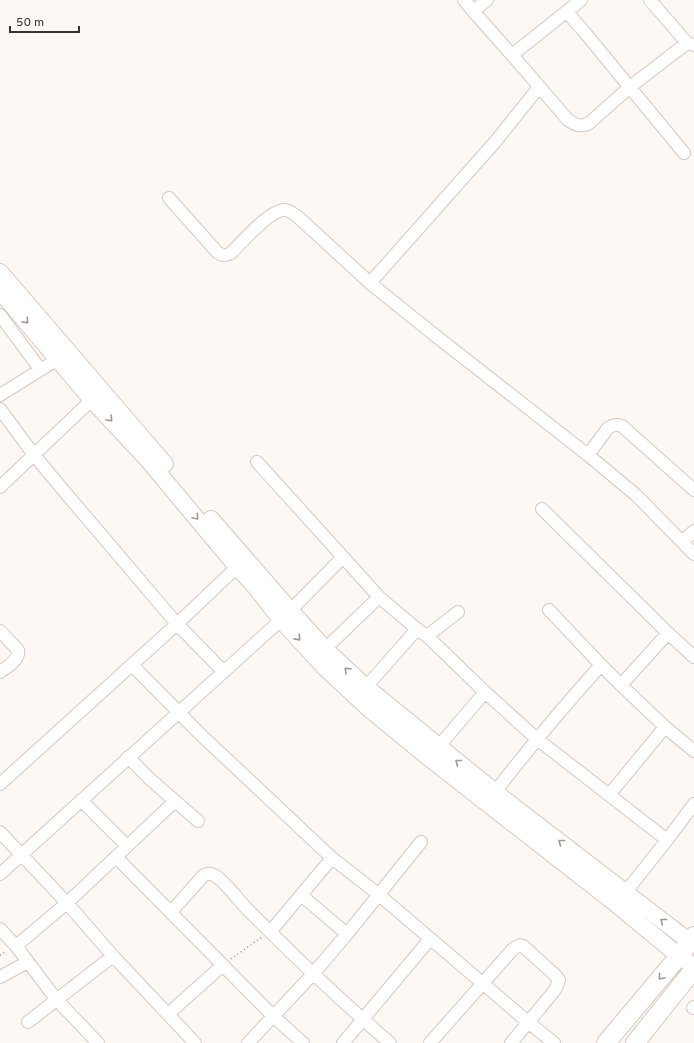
<svg xmlns="http://www.w3.org/2000/svg" width="694" height="1043" font-family="Overpass,sans-serif">
	<style>
		.lines { fill: none; stroke-linecap: round; stroke-linejoin: round }
		.minor-casing { stroke: #d6c8c0; stroke-width: 14 }
		.major-casing { stroke: #d6c8c0; stroke-width: 18 }
		.highway-casing { stroke: #d6c8c0; stroke-width: 20 }
		.path { stroke: #948f8b; stroke-width: 1.5; stroke-dasharray: 1 3; stroke-linecap: butt }
		.minor { stroke: #fff; stroke-width: 12 }
		.major { stroke: #fff; stroke-width: 16 }
		.highway { stroke: #fff; stroke-width: 18 }
		.oneway { stroke: #9c9997 }
	</style>
	<rect width="100%" height="100%" fill="#fef8f5"/>
	<g class="lines">
		<defs>
			<path id="minor" d="M464 0 473 11 487 0
				M650 0 687 43 694 45
				M473 11 512 55 568 120C576 125 579 127 588 124L630 87 687 43
				M567 12 586 34 684 153
				M512 55 581 0
				M539 87 495 142 370 283 432 333 588 455 636 495 694 554
				M169 198 217 252C223 256 225 256 231 253 241 243 270 210 284 210 289 210 294 214 298 217L370 283
				M0 315 40 369
				M0 395 58 359
				M0 409 34 455 58 484 177 624 224 672
				M588 455 608 428C613 425 616 424 622 426L694 490
				M257 462 343 557
				M0 487 98 394
				M542 509 668 633 694 657
				M682 542 694 531
				M549 610 601 665
				M0 631 18 650C20 660 7 667 0 672
				M427 636 458 612
				M325 649 379 597
				M132 665 200 734 332 858 378 894 528 1022 554 1043
				M621 685 665 727
				M366 687 417 629
				M434 752 485 692
				M128 757 151 780 198 821
				M0 784 177 624 237 567
				M495 792C529 748 564 706 601 665L621 685 668 633
				M609 795 665 727 694 751
				M81 800 127 846
				M0 832 67 903 113 956
				M116 857 273 1016 303 1043
				M0 874 281 620 343 557 379 597 417 629 427 636 485 692 537 739 667 840
				M301 895 347 934
				M621 898 667 840 694 804
				M171 912 203 876C206 874 210 873 214 875 223 879 240 902 248 910 294 956 341 1001 390 1043
				M0 929 16 946 56 999 98 1043
				M270 932 332 858
				M16 946 67 903 175 801
				M0 977 28 962
				M693 1008 694 1007
				M168 1014 223 965
				M28 1022 113 956 195 1043
				M248 1043 313 974 347 934 421 842
				M343 1043 430 939
				M430 1043 513 949 520 945 523 946 556 976 559 980 555 990 511 1043"/>
			<path id="major" d="M0 272 165 464
				M0 291 92 400 147 459 237 567 253 584 281 620 325 668 368 708 429 758 616 904 679 956 694 966
				M211 519 290 610 325 649 366 687 495 792 694 945"/>
			<path id="highway" d="M606 1043 679 956 694 936
				M635 1043 694 969"/>
		</defs>
		<!-- minor casing -->
		<use href="#minor" class="minor-casing"/>
		<!-- major casing -->
		<use href="#major" class="major-casing"/>
		<!-- highway casing -->
		<use href="#highway" class="highway-casing"/>
		<!-- path -->
		<path class="path" d="M0 955 7 951
			M231 959 262 937"/>
		<!-- minor -->
		<use href="#minor" class="minor"/>
		<!-- major -->
		<use href="#major" class="major"/>
		<!-- highway -->
		<use href="#highway" class="highway"/>
	</g>
	<!-- one-way arrows -->
	<defs><path id="oneway-chevron" d="M-2-3.5L2.5 0L-2 3.5" fill="none" stroke-width="1.6" stroke-linecap="round" stroke-linejoin="round"/></defs>
	<g class="oneway">
		<use href="#oneway-chevron" transform="translate(26 321) rotate(49)"/>
		<use href="#oneway-chevron" transform="translate(110 419) rotate(47)"/>
		<use href="#oneway-chevron" transform="translate(196 517) rotate(50)"/>
		<use href="#oneway-chevron" transform="translate(298 638) rotate(48)"/>
		<use href="#oneway-chevron" transform="translate(347 670) rotate(-136)"/>
		<use href="#oneway-chevron" transform="translate(458 762) rotate(-142)"/>
		<use href="#oneway-chevron" transform="translate(561 842) rotate(-142)"/>
		<use href="#oneway-chevron" transform="translate(663 921) rotate(-142)"/>
		<use href="#oneway-chevron" transform="translate(661 977) rotate(130)"/>
	</g>
	<!-- scale -->
	<path d="M10 26v6h69v-6" fill="none" stroke="#38332f" stroke-width="2"/>
	<text x="16" y="26" font-size="12" fill="#38332f" stroke="#fef8f5" stroke-width="3" paint-order="stroke">50 m</text>
</svg>
